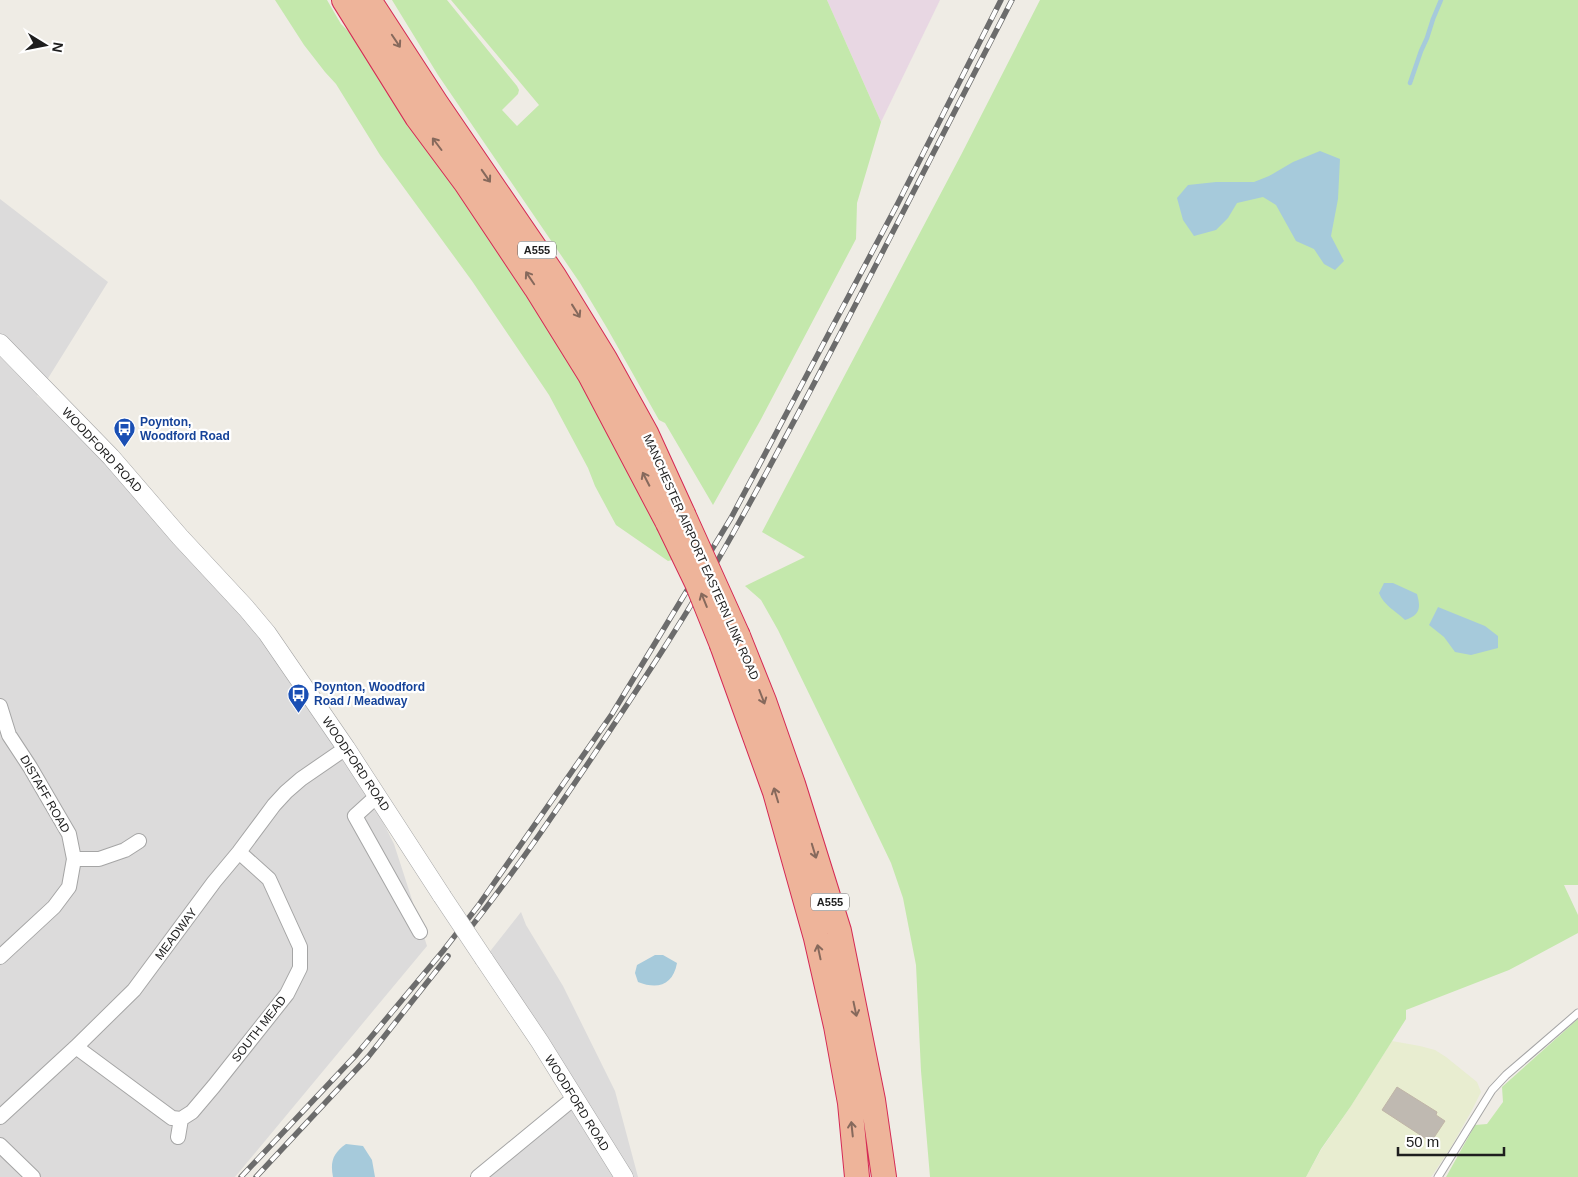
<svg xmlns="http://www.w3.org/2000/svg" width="1578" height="1177" font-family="Arial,sans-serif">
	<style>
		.residential { fill: #dcdbdb }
		.industrial { fill: #e8d7e3 }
		.farmland { fill: #e8edd0 }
		.grass { fill: #c4e8ac }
		.water { fill: #a6cadb }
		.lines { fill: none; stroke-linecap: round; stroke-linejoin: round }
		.stream { stroke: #a6cadb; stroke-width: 4.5 }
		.building { fill: #bfb9b1; stroke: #c0b5a7 }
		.service-casing { stroke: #a5a5a5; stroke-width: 9 }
		.minor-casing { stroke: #a5a5a5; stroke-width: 16 }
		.tertiary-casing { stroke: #a5a5a5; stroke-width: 19 }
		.trunk-casing { stroke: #d52954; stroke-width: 26 }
		.service { stroke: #fff; stroke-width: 7 }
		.minor { stroke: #fff; stroke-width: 14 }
		.tertiary { stroke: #fff; stroke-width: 18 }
		.trunk { stroke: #eeb49a; stroke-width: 24 }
		.rail-casing { stroke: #6c6c6c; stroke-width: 5.5 }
		.rail { stroke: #fff; stroke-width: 4; stroke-dasharray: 11; stroke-linecap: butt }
		.tertiary-bridge-casing { stroke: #a5a5a5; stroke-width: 19; stroke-linecap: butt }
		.trunk-bridge-casing { stroke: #d52954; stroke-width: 26; stroke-linecap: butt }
		.tertiary-bridge { stroke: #fff; stroke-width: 18 }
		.trunk-bridge { stroke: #eeb49a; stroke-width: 24 }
		.oneway { stroke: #86695c }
		.labels { text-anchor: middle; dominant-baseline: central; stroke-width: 4.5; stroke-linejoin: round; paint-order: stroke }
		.shield { fill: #fff; stroke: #626262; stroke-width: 1 }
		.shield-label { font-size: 11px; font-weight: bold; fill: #1e1e1e }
		.transit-label { font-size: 12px; font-weight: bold; fill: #164399; stroke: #fff; text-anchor: start }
		.street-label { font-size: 12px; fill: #1e1e1e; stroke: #fff }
	</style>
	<rect width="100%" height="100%" fill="#efece5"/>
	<!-- residential -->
	<path class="residential" d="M0 199 108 282 37 396 111 457 246 608 346 748 394 844 427 946 235 1177H0Z
		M521 912 526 925 563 986 615 1091 638 1177H478L574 1098 484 959Z"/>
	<!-- industrial -->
	<path class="industrial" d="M827 0H940L881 122Z"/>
	<!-- farmland -->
	<path class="farmland" d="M1392 1041 1420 1046 1435 1050 1446 1057 1477 1082 1481 1092 1472 1110 1450 1149 1431 1177H1306L1321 1150 1351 1106Z"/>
	<!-- grass -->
	<path class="grass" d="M275 0H327L341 24 360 43 558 336 636 480 672 560 668 561 616 525 595 486 588 468 549 395 472 281 380 155 336 84 325 72 304 45Z
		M392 0H447L517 86 519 90 518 94 502 110 517 126 539 105 451 0H827L881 122 857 203 856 239 760 421 713 505 665 423 659 420 607 328 580 283 438 75Z
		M1040 0H1578V885H1564L1578 915V933L1509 970 1406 1010V1019L1351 1106 1321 1149 1306 1177H930L921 1071 916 965 903 898 891 863 869 817 778 630 761 600 745 586 805 557 762 532 961 155Z
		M1578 1019V1177H1446L1475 1125 1487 1124 1503 1102 1502 1087Z"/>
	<!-- water -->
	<path class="water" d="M1320 151 1340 159 1338 199 1331 236 1344 261 1335 270 1324 264 1314 249 1296 241 1276 205 1263 197 1237 203 1228 218 1216 230 1194 236 1183 220 1177 198 1188 185 1216 182H1254L1269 176 1293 162Z
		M1384 583H1393L1417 594C1421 608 1420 615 1405 620 1395 610 1384 606 1379 593Z
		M1438 607 1485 626 1498 636V648L1471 655 1455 652 1444 637 1429 625Z
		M655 955H663L677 963C673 985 658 990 638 982L635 973 637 965Z
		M346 1144 363 1146 372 1160 375 1177H333C330 1162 333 1153 346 1144Z"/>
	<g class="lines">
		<!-- stream -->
		<path class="stream" d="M1410 83 1421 51 1427 38 1433 19 1441 0"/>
	</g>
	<!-- building -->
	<path class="building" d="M1397 1087 1437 1112 1436 1115 1445 1121 1431 1142 1382 1110Z"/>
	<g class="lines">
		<defs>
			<path id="service" d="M1438 1177 1492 1090 1506 1075 1578 1013"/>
			<path id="minor" d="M0 706 9 735 30 767 69 834 74 859 69 887 54 907 0 957
				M377 796 355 816 420 932
				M74 859H99L125 850 139 841
				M76 1047 172 1118 181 1119 192 1112 214 1086 287 994 300 968V947L269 879 239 852
				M0 1117 76 1047 134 990 214 882 239 852 274 805 286 792 301 779 346 748
				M178 1137 181 1119
				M0 1145 33 1177
				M478 1177 574 1098"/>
			<path id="tertiary" d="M0 343 111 457 180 537 246 608 267 633 346 748 442 896
				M484 959 540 1042 624 1177"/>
			<path id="trunk" d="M344 0 417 117 466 183 536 288 590 375 668 523
				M369 0 436 103 554 276 605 359 646 433 683 514
				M738 636 764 701 793 784 839 931 873 1100 884 1177
				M722 645 775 792 816 938 836 1026 850 1103 857 1177"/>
		</defs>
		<!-- service casing -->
		<use href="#service" class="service-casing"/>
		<!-- minor casing -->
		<use href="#minor" class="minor-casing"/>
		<!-- tertiary casing -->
		<use href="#tertiary" class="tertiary-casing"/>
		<!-- trunk casing -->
		<use href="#trunk" class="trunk-casing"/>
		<!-- service -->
		<use href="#service" class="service"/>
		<!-- minor -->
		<use href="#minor" class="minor"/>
		<!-- tertiary -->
		<use href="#tertiary" class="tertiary"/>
		<!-- trunk -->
		<use href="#trunk" class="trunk"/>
		<defs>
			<path id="rail" d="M463 937C509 880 550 820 591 759 639 687 688 614 731 537 829 361 919 180 1012 0
				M241 1177 356 1055 443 951 478 906 612 714 731 518 898 203 1001 0
				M256 1177 368 1057 448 956"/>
		</defs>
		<!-- rail casing -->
		<use href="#rail" class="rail-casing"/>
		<!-- rail -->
		<use href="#rail" class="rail"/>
		<defs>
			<path id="tertiary-bridge" d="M442 896 484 959"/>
			<path id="trunk-bridge" d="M683 514 738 636
				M668 523 697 583 722 645"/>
		</defs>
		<!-- tertiary-bridge casing -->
		<use href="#tertiary-bridge" class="tertiary-bridge-casing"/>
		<!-- trunk-bridge casing -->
		<use href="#trunk-bridge" class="trunk-bridge-casing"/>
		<!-- tertiary-bridge -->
		<use href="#tertiary-bridge" class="tertiary-bridge"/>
		<!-- trunk-bridge -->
		<use href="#trunk-bridge" class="trunk-bridge"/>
	</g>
	<!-- one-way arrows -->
	<defs><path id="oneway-shaft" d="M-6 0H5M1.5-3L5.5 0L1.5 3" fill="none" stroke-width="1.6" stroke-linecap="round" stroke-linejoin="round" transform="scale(1.25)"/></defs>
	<g class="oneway">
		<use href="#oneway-shaft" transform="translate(396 41) rotate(56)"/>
		<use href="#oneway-shaft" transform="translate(437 144) rotate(-127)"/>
		<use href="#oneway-shaft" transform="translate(486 176) rotate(55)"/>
		<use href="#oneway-shaft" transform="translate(530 278) rotate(-124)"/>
		<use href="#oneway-shaft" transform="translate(576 311) rotate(58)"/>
		<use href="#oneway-shaft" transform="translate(646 479) rotate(-117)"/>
		<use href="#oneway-shaft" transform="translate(704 600) rotate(-112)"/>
		<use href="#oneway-shaft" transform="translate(762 697) rotate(69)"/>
		<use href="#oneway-shaft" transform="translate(776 795) rotate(-107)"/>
		<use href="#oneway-shaft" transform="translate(814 851) rotate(73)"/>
		<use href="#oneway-shaft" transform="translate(819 952) rotate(-102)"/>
		<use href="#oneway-shaft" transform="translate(855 1009) rotate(78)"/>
		<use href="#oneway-shaft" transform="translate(852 1129) rotate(-96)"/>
	</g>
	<!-- icons -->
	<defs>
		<symbol id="bus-pin" viewBox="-11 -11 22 30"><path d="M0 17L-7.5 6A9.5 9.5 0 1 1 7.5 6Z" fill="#1a4fb4" stroke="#fff"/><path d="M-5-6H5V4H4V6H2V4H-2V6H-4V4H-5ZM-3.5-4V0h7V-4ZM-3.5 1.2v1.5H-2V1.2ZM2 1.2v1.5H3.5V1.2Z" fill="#fff"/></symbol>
	</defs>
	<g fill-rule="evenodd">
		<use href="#bus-pin" x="112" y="416" width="25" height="34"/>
		<use href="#bus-pin" x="286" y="682" width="25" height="34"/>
	</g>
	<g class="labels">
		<!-- shield labels -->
		<g class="shield">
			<rect x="518" y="241.5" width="38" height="17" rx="4"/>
			<rect x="811" y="893.5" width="38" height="17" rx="4"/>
		</g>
		<g class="shield-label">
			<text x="537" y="250">A555</text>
			<text x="830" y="902">A555</text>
		</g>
		<!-- transit labels -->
		<g class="transit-label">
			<text x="140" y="422">Poynton,<tspan x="140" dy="14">Woodford Road</tspan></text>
			<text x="314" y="687">Poynton, Woodford<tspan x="314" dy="14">Road / Meadway</tspan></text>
		</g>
		<!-- street labels -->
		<g class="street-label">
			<text transform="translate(102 450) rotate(47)">WOODFORD ROAD</text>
			<text transform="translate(701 557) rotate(66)">MANCHESTER AIRPORT EASTERN LINK ROAD</text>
			<text transform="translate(356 764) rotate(56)">WOODFORD ROAD</text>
			<text transform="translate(45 794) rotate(60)">DISTAFF ROAD</text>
			<text transform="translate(176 934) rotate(-53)">MEADWAY</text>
			<text transform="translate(259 1029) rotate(-52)">SOUTH MEAD</text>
			<text transform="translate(577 1103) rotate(58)">WOODFORD ROAD</text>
		</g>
	</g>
	<!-- north arrow -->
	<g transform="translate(45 45) rotate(100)" stroke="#ffffff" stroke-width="4" paint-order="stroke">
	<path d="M0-4L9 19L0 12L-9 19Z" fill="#1e1e1e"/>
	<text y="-8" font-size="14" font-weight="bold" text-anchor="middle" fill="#1e1e1e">N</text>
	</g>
	<!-- scale -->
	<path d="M1398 1147v8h106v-8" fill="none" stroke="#1e1e1e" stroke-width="2.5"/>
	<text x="1406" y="1147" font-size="15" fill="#1e1e1e" stroke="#ffffff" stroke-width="4" paint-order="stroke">50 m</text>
</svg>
